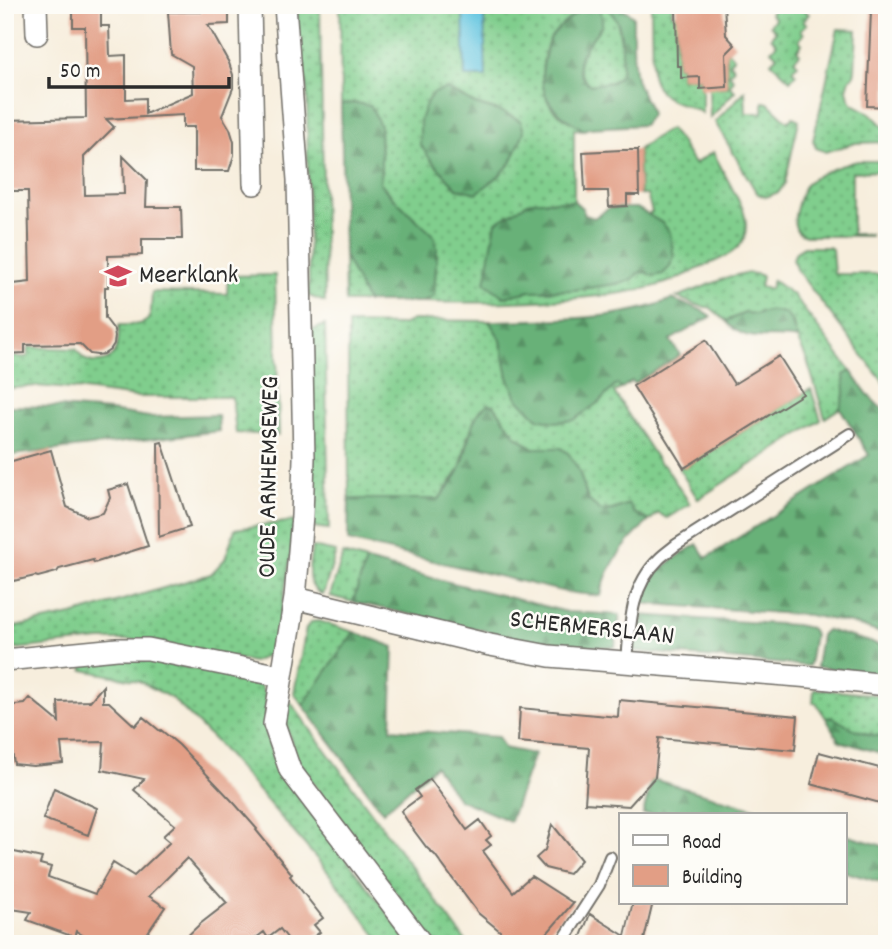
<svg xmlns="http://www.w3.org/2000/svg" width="892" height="949" font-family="Dekko,sans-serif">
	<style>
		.grass { fill: url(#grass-dots); stroke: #567c5c; stroke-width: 2; fill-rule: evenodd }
		.forest { fill: url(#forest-firs); stroke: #4a6e52; stroke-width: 2 }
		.water { fill: #62c5e0; stroke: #467886; stroke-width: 2 }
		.building { fill: #e29e85 }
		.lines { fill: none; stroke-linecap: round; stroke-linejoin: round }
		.service-casing { stroke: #726f69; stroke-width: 14 }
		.minor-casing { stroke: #726f69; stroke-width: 24 }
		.service { stroke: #fff; stroke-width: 10 }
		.minor { stroke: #fff; stroke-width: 21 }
		.labels { text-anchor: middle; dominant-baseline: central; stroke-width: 5; stroke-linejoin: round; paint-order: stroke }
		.poi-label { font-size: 26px; fill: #2b2b2b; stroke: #fdfcf7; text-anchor: start }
		.street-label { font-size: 26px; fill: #2b2b2b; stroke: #fdfcf7 }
	</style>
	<defs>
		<pattern id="grass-dots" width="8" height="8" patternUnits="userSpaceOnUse" patternTransform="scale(1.75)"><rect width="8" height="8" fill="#80ce8d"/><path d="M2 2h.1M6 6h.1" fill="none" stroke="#69a773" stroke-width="1.8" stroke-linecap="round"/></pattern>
		<pattern id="forest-firs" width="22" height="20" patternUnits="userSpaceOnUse" patternTransform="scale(1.75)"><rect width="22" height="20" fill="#68b178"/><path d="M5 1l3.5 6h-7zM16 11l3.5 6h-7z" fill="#569063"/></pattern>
	</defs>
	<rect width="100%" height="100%" fill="#fdfcf7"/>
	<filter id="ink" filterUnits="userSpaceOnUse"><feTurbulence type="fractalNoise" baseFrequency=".0143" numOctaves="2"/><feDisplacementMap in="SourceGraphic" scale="14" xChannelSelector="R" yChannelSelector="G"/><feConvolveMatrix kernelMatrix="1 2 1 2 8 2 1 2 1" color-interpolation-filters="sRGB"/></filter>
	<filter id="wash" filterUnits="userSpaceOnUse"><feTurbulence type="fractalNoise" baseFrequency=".00686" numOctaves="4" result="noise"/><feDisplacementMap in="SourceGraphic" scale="28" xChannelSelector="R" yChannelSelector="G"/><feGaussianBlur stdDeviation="1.57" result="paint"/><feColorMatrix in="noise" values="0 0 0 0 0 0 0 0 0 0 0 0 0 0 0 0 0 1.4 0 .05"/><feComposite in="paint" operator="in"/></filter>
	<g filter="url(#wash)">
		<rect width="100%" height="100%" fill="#f7eedd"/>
		<!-- grass -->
		<path class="grass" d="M297 5H320L325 302 309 296 307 88 298 36Z
			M340 5H586C575 15 557 26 550 39 540 59 538 96 556 112 564 119 575 124 584 130L574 129V201H531L503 297 530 291 574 290 623 283 632 280 638 273 645 272 662 223 648 215 652 212 647 195H640L638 150 652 139 670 129 679 140 694 164 713 152 743 209C755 247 730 255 700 268 686 275 671 282 656 286 621 295 585 298 550 300 507 303 465 303 422 302L434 296 437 249 380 182 381 166 380 126 357 103 341 104ZM447 89 475 104 505 113 457 188 430 159Z
			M594 5H605L616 19 618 25 622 49 621 75 612 82 590 85C564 65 589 44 602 25L598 9Z
			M651 5H672V15H679V26L676 27 677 66H681V78L700 77V88L702 89V113C679 99 661 106 652 75Z
			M774 5H810L805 11 809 14 803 21 807 24 801 30 804 34 799 40 802 44 797 50 800 54 794 60 798 64 792 70 796 74 790 80 771 62 777 56 771 50 777 44 771 37 776 31 770 25 775 19 770 13 776 7Z
			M838 29 857 30 855 70 854 75 850 79 847 89 849 98 853 104 870 113 887 130V142L855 143 826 152 816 148 813 141Z
			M726 50 734 57 729 63 734 68 729 74 734 80 729 86 735 91 710 118 709 88 727 87Z
			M745 91 746 113H763V102L768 103 788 122 793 117 799 120 785 183 779 192 766 197 758 194 755 190 715 122Z
			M858 161H887V171L852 172V234H870V236H806C800 234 796 232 795 225 793 217 801 189 807 183 818 173 844 164 858 161Z
			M804 247H829L832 249 834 274H887V387L796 269 793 259 796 252Z
			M344 255 367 302H345Z
			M745 273 756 274 762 276 760 287 770 289 773 280 793 295 851 371 844 375 869 401 887 626 664 566 706 559 872 454 845 393 840 408 825 418 807 360 795 334 793 322 768 311 755 314 745 313 726 321 711 308 696 305 677 297 729 277Z
			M275 275 279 435 236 433 232 397H136L83 390 36 386 5 389V357H28L29 347 76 349C78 352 80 355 83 358 92 365 108 363 114 354 119 346 119 334 119 325 151 325 151 323 152 292L227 294 228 276Z
			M413 320 489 321 501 340 508 377 599 402 618 383 621 389 614 392 660 464 664 465 690 504 667 518 658 513 649 521 634 513 629 504 612 510 601 511 588 500 579 471 561 448H533L515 435 494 405 468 436 460 469 439 499H349L348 324 402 325Z
			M325 325 329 529 313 527 310 331Z
			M811 389 821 420 698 499 679 469 682 466 684 468Z
			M294 521 291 553 277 638 271 654 253 662 146 640H100L5 650V629L72 615 211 574 225 559 235 529Z
			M312 547 336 552 323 595C302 585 310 566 312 547Z
			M343 554 366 561 353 602 330 596Z
			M319 621 354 632 303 705 294 693 306 628 311 622Z
			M125 657 245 677 258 682 266 696V733L274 760 294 790 411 944H383L324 867 216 742 173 699 139 681 83 670 82 658Z
			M816 689 887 696V736C873 737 860 731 847 726 839 722 835 717 826 718L816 703H813L814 690Z
			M286 696 468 944H435L299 764C291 741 281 720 286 696Z"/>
		<!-- forest -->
		<path class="forest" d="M586 5C599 5 603 12 602 25 589 44 564 65 590 85L612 82 621 75C622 59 624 33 616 19 613 14 609 9 605 5H619L633 16C633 36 632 58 636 78 639 91 649 102 651 115L643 125 589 128 584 130C557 113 538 102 543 66 545 57 546 47 550 39 557 26 575 15 586 5Z
			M447 89 475 104 505 113 521 121 524 132 511 163 498 177 477 193 457 188 430 159 420 144V120L427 101 433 93Z
			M357 103 371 106 380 126 381 166 380 182 388 193 434 236 437 249 434 296 422 302H367L344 255 341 104Z
			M531 201H574L582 208 585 215 594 218 609 208H637L662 223 670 232 674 257 669 268 663 274 652 276 645 272 638 273 632 280 623 283 574 290 530 291 504 297 485 283 496 222Z
			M672 299C684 305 703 308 711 317L670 340 680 355 634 384 632 381 621 389 617 384 599 402 574 420 554 422 538 418 517 398 508 377 501 340 489 321C545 320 621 321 672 299Z
			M768 311C794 310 789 322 798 339 771 333 745 346 726 321L745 313 755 314Z
			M851 371C861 385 871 402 887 412V635L850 623 808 615 638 603C654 570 667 563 697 544L706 558 869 455 840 408 845 393 844 375Z
			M488 404 494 405 515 435 533 448H561L569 454 579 471 588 500 601 511 613 510 629 504 634 513 649 521C628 540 605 567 601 596L566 592 348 541 349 499H439C446 490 454 481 459 471 471 450 465 419 488 404Z
			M10 406 58 407 110 411 149 417 218 415 219 431 5 456V407Z
			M366 561 567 612 620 615 615 647 546 645 482 630 353 602Z
			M637 615 796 625 810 628 814 634 809 666 633 651 632 650Z
			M826 630 867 641 887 648V674L816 667 821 635Z
			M354 632 394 647 391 729 498 737 504 748 534 754 510 821 458 799 435 766 383 812 303 705Z
			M833 717C848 727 868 738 887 736V755L839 741 826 718Z
			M652 779 774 814H643Z
			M845 835 887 847V884L845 872Z"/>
		<!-- water -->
		<path class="water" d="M469 5H477V12H484L486 77H465L463 12H469Z"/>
		<g id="blocks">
			<!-- building -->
			<path class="building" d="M73 5H101V26H109L110 56 126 55V99L145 98V114L193 93 192 66 171 54 168 12H201V5H229V24L208 25 229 63 233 75V88L222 116 230 129 234 142V155L229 171H194V127H183V115L106 119 114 127 84 157 85 195 124 194 123 156 147 180 146 207H181L182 239H142V255L108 256V287H105V318L114 330 115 337 114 344 110 350 104 354 97 355 90 354 80 344 25 345V353L5 354V285L30 282 28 191H11L10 150H5V120L86 118 85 27H73Z
				M676 5H724L726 35 735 45 726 54 727 87 700 89V77L681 78V66H677Z
				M871 11H887V107L867 106Z
				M622 150H638L639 195H627V206L609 207 608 191H585L583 152Z
				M706 340 734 384 779 356 803 394 684 468 633 386Z
				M162 442 190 527 159 537 158 443Z
				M51 450 67 507 88 517 103 513 110 498 108 490 128 484 148 546 94 563 93 560 59 569 57 572 38 577 35 576 5 583V463Z
				M103 686V702H109L135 726 143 717 160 731 161 730 179 745 235 804 257 829 256 830 292 874 290 876 323 918 314 925 320 932 304 944H292L280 929 268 938 264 932 248 944H179L200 924 227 903 187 858 149 896 165 907 140 944H97L76 931 74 937 27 920 31 912 5 908V850L42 858 40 864 51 867 48 877 95 894 113 863 134 876 170 842 163 836 175 825 134 790 144 779 102 770 104 742 61 743 63 763 33 766 14 764 11 744 5 745V706L25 704 30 698 59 722 58 702 90 701Z
				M619 700 798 716 795 750 659 738 655 777 629 806 585 803 589 748 518 742 520 708 618 717Z
				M819 752 887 770V805L811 784Z
				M430 779 467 830 480 820 491 836 486 840 491 845 483 851 513 892 531 876 573 903 538 944H511L501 935 500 931 478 913 435 855 427 848 412 828 401 811 420 797 415 790Z
				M54 788 97 808 88 835 43 819Z
				M552 824 581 860 569 874 545 868 536 858 545 850Z
				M633 902H653L643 944H578L590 914 625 936Z"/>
		</g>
	</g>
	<g filter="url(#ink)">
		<use href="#blocks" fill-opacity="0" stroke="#726f69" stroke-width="2"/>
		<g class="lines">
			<defs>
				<path id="service" d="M627 663C630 625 630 587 659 559 664 554 670 550 676 545L850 434
					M561 944 599 885 610 857"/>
				<path id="minor" d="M36 5 37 34
					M250 5 254 184
					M285 5 298 180 304 458 302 516 295 598 274 724 290 770 422 944
					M295 598 490 645 549 656 811 677 887 685
					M5 660 117 649H148L281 676"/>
			</defs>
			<!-- service casing -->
			<use href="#service" class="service-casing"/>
			<!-- minor casing -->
			<use href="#minor" class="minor-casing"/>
			<!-- service -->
			<use href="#service" class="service"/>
			<!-- minor -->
			<use href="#minor" class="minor"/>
		</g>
	</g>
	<!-- icons -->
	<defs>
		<symbol id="school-bare" viewBox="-9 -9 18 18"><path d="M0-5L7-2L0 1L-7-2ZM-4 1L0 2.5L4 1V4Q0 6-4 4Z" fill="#d1495b" stroke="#fdfcf7" stroke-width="2.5" paint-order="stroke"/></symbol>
	</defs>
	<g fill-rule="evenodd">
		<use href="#school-bare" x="99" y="257" width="38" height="38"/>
	</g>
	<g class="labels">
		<!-- poi labels -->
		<g class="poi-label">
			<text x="139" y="276">Meerklank</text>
		</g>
		<!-- street labels -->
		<g class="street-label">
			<text transform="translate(270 477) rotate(-89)">OUDE ARNHEMSEWEG</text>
			<text transform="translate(592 629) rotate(6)">SCHERMERSLAAN</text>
		</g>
	</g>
	<!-- margin -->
	<rect width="892" height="949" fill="none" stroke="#fdfcf7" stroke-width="28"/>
	<!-- legend -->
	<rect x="619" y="813" width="228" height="91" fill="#fdfcf7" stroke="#a9a8a5" stroke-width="2"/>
	<rect x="633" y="835" width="35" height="10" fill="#ffffff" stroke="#a9a8a5" stroke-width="2"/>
	<text x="682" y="848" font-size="21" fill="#2b2b2b">Road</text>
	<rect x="633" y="865" width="35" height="21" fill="#e29e85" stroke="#a9a8a5" stroke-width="2"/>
	<text x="682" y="883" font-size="21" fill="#2b2b2b">Building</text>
	<!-- scale -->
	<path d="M49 77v10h180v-10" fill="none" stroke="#2b2b2b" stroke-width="3.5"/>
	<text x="60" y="77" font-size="21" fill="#2b2b2b" stroke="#fdfcf7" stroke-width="5" paint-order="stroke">50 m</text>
</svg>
